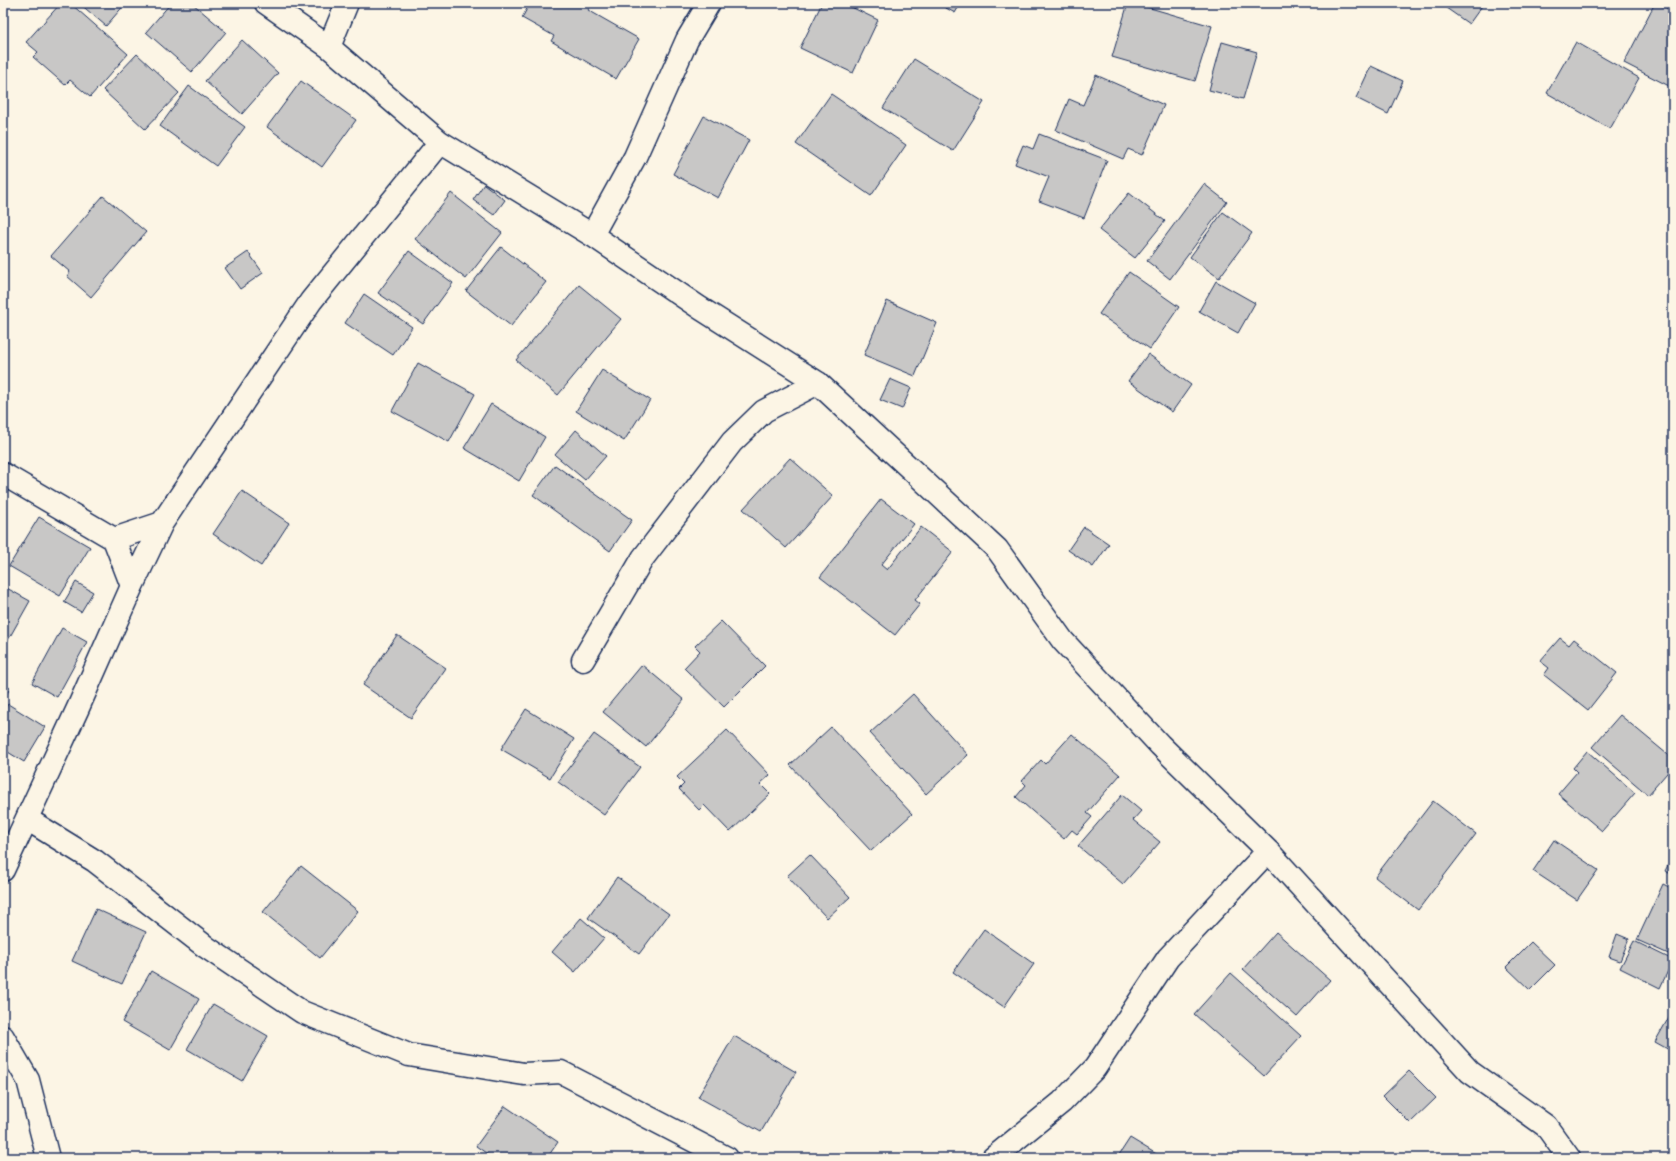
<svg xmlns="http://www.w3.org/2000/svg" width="1676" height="1161" font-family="Dekko,sans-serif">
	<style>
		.building { fill: #c8c7c6; stroke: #1b2f5e }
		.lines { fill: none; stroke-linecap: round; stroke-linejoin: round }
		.minor-casing { stroke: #1b2f5e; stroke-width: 25 }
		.minor { stroke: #fcf5e5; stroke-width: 22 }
	</style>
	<rect width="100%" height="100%" fill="#fcf5e5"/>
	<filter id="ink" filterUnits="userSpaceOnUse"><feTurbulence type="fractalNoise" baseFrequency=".025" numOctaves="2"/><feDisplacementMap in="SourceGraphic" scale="8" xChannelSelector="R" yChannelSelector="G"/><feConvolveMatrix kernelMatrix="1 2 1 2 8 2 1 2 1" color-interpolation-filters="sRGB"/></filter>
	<g filter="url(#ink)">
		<!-- building -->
		<path class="building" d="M61 3H70L128 54 90 97 70 80 65 85 33 57 38 52 26 42Z
			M79 3H126L106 26Z
			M171 3H192L226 32 192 72 146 32Z
			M530 3H592L588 10 639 39 616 79 551 41 554 36 522 18Z
			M822 3H843L878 20 853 73 800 48Z
			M937 3H961L955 13Z
			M1128 3H1133L1212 26 1195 81 1112 57Z
			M1439 3H1484L1469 24Z
			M1655 3 1673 11V88L1624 63Z
			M242 40 278 73 242 114 205 81Z
			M1222 42 1257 52 1243 99 1209 90Z
			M1576 42 1639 78 1610 129 1547 93Z
			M137 54 179 93 145 129 103 90Z
			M914 59 984 102 953 151 883 108Z
			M1371 66 1403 81 1388 114 1356 98Z
			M1096 75 1164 105 1142 155 1128 149 1123 159 1056 130 1069 99 1083 105Z
			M301 81 356 120 322 167 267 127Z
			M189 86 245 127 216 166 160 126Z
			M831 94 906 145 871 196 796 144Z
			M704 116 749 140 718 198 673 174Z
			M1039 134 1107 160 1084 218 1039 201 1049 177 1015 164 1023 145 1033 149Z
			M484 184 505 200 494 215 473 200Z
			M1204 184 1227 202 1170 279 1147 261Z
			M451 193 502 233 466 279 415 239Z
			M1129 193 1165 221 1135 258 1099 230Z
			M103 196 146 232 91 297 67 276 70 272 51 256Z
			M1223 212 1252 233 1219 278 1190 257Z
			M501 247 546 282 511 326 466 291Z
			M409 251 453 283 423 324 378 293Z
			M248 252 263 273 240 289 225 268Z
			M1129 272 1179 307 1150 349 1099 314Z
			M1216 281 1255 303 1238 333 1199 311Z
			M579 285 621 319 558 395 516 360Z
			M364 294 412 327 393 355 345 323Z
			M887 301 937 323 915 376 864 355Z
			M1148 354 1191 385 1172 412 1128 381Z
			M418 363 475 394 449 442 392 411Z
			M602 370 650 400 624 441 576 411Z
			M890 379 911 388 902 409 880 400Z
			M491 404 545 437 519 481 464 448Z
			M576 430 606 456 585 480 555 455Z
			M790 458 833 496 786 548 743 509Z
			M555 465 632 520 610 551 533 495Z
			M242 491 289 523 261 566 213 534Z
			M881 499 914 524 881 565 887 570 921 527 953 552 915 600 920 604 895 635 820 577Z
			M39 517 90 547 60 596 9 566Z
			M1084 527 1109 544 1093 567 1068 550Z
			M76 582 93 592 81 612 64 602Z
			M3 586 30 601 3 649Z
			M721 621 765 666 724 707 684 668 700 651 695 646Z
			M62 628 87 642 57 697 32 683Z
			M397 635 446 668 411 718 363 685Z
			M1560 638 1569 645 1574 639 1617 673 1588 710 1544 675 1549 668 1540 661Z
			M642 665 684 700 646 747 603 712Z
			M3 684 10 688 3 701Z
			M913 694 968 755 926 794 870 733Z
			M8 704 45 727 24 762 3 749V712Z
			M526 709 574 739 550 778 501 749Z
			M1620 715 1673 759V766L1648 795 1592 747Z
			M831 727 912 814 871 851 790 765Z
			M727 730 770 775 760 784 770 794 730 832 704 805 699 810 679 789 684 784 677 777Z
			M594 734 640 767 604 815 558 782Z
			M1072 734 1120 775 1087 813 1092 817 1077 834 1072 830 1064 839 1016 797 1026 785 1022 781 1041 760 1045 764Z
			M1587 751 1635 793 1602 831 1558 794 1577 772 1573 768Z
			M1122 795 1141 811 1133 820 1160 842 1123 884 1078 846Z
			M1433 801 1476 834 1418 910 1375 877Z
			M1554 840 1598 870 1577 900 1533 871Z
			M810 855 850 897 827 918 787 876Z
			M1673 855V875L1665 871Z
			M301 866 358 911 320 958 263 912Z
			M617 877 669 914 639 954 588 918Z
			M1663 884 1673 889V956L1637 940Z
			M96 909 146 932 122 984 72 961Z
			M581 918 604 938 575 972 552 952Z
			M984 929 1034 964 1004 1007 953 972Z
			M1276 932 1330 980 1297 1017 1243 969Z
			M1617 934 1629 939 1620 961 1609 957Z
			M1634 941 1673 960 1660 988 1620 968Z
			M1531 942 1555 965 1530 990 1506 967Z
			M151 971 199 999 170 1050 122 1022Z
			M1231 973 1301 1036 1264 1076 1194 1014Z
			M213 1004 268 1036 242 1081 187 1049Z
			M1673 1010V1052L1655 1042Z
			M734 1036 796 1072 761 1132 698 1097Z
			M1409 1071 1436 1098 1410 1123 1383 1096Z
			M505 1106 558 1142 547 1158H493L476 1146Z
			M1130 1138 1163 1158H1117Z"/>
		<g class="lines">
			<defs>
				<path id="minor" d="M266 3 329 47 440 142 592 235 700 308 818 383 997 549 1063 641 1160 745 1268 851 1470 1072 1546 1126 1569 1158
					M329 47 347 3
					M592 235 635 157 687 40 709 3
					M3 474 114 539 132 586
					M114 539 162 523
					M583 660 643 558 732 442 764 411 818 383
					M27 819 95 861 206 947 302 1012 409 1055 524 1074 561 1072 727 1158
					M3 870 78 708 132 586 162 523 311 301 440 142
					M3 1037 28 1080 48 1158
					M993 1158 1062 1102 1095 1068 1168 958 1268 851"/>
			</defs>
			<!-- minor casing -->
			<use href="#minor" class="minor-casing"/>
			<!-- minor -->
			<use href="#minor" class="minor"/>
		</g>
	</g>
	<!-- margin -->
	<rect width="1676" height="1161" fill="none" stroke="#fcf5e5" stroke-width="16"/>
	<rect x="8" y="8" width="1660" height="1145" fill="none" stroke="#1b2f5e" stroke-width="1.5" filter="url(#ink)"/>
</svg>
